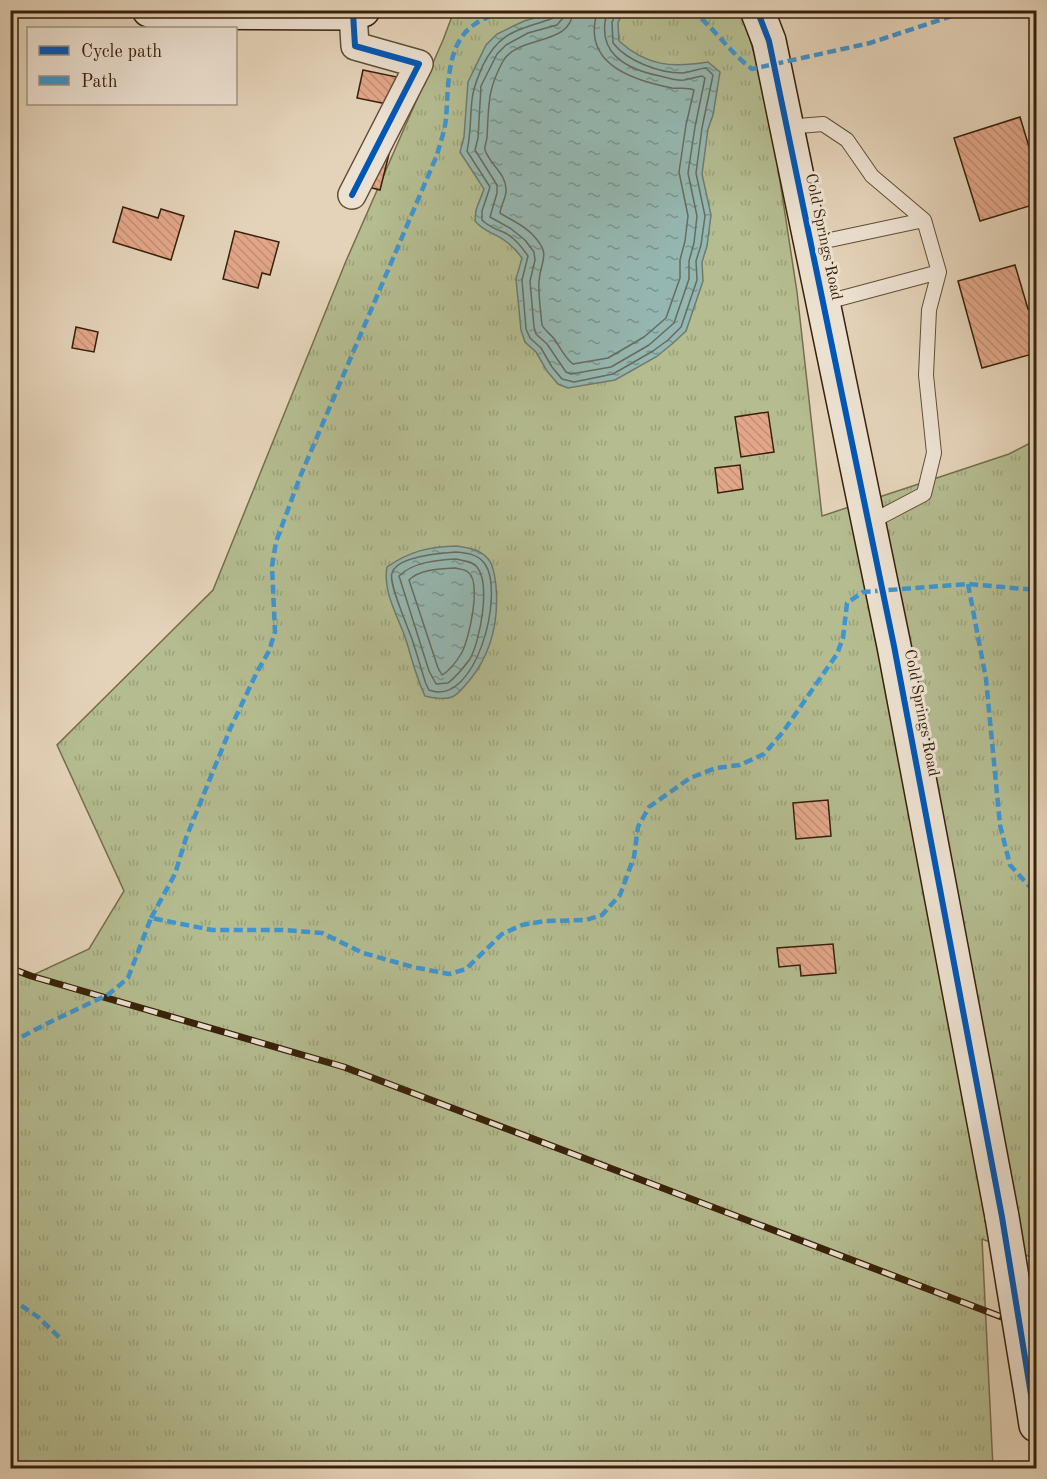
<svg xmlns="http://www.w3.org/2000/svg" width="1047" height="1479" font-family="'Old Standard TT',serif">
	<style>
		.grass { fill: url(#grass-tufts); stroke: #766e4c; stroke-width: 1.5 }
		.water { fill: url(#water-ripples); stroke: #6f7b6d; stroke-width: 1.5 }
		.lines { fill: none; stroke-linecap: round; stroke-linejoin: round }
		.shore { stroke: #666c5c; stroke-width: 1.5 }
		.building { fill: url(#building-back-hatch); stroke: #372108; stroke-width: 1.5 }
		.lane-casing { stroke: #624e34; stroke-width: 16 }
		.street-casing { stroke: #624e34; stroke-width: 30 }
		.secondary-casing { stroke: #372108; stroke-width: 36 }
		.lane { stroke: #ede2d2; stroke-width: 14 }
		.street { stroke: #ede2d2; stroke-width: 27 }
		.secondary { stroke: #ede2d2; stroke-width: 33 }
		.rail-casing { stroke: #372108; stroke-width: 7 }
		.rail { stroke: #ede2d2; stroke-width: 4.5; stroke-dasharray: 14; stroke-linecap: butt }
		.secondary-bridge-casing { stroke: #372108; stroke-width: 36; stroke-linecap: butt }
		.secondary-bridge { stroke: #ede2d2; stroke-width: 33 }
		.quiet { stroke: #3e95d1; stroke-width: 4.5; stroke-dasharray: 9 4.5; stroke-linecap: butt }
		.cycleway-casing { stroke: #ede2d2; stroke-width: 10 }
		.cycleway { stroke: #0057b8; stroke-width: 6 }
		.labels { text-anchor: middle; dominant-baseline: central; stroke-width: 6; stroke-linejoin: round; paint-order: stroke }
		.street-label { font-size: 16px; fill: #372108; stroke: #ede2d2 }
	</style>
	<defs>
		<pattern id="grass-tufts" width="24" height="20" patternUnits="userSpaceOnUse" patternTransform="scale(1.5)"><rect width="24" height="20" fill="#b4bc90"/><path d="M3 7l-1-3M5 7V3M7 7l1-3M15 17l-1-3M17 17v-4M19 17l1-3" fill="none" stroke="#9ba17b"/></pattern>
		<pattern id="water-ripples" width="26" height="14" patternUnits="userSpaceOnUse" patternTransform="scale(1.5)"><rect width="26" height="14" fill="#95b7b1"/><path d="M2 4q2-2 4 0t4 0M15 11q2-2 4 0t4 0" fill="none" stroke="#7a948e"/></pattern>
		<pattern id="building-back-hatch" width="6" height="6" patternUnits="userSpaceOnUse" patternTransform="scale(1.5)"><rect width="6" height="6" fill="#e2a789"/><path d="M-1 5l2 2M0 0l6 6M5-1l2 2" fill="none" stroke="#c28f75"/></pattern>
	</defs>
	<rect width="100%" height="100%" fill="#e4d3b9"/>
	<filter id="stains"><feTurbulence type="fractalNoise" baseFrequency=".00333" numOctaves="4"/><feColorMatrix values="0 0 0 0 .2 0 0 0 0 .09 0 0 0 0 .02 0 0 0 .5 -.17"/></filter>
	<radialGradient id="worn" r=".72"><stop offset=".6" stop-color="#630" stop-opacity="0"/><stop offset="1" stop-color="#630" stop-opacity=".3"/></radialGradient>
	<!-- grass -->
	<path class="grass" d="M454 11H742L768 103 797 292 822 516 1009 454 1036 440V1259L982 1239 993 1468H11V968L31 976 89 949 124 891 57 745 213 590 346 261 443 40Z"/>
	<!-- water -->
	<path class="water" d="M559 11H623L618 23 619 41C647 66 671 68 708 62L720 72 713 115 708 129 702 174 711 215 707 246 702 262 703 281 686 331 672 344 656 357 615 380 568 388 558 384 547 371 536 352 525 342 521 330 516 279 522 258C517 251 511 245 504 240 494 233 483 231 475 221L476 210 484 189 460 152 464 137 468 82 486 45 497 34 524 21Z
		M457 546C469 548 480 549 489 560 494 566 495 578 496 586 499 621 491 654 469 681 464 686 459 694 452 697 445 700 432 698 425 696 417 679 412 661 407 643 400 619 382 593 387 567 410 551 428 547 457 546Z"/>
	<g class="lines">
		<!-- shore -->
		<path class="shore" d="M557 10 553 18C519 31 501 29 483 65 478 77 473 87 472 100 470 117 471 134 467 151L490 187 482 211V220C488 226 495 229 503 232 513 236 522 247 528 256L522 280 526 329 530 338 541 348 552 367 562 379 574 382 613 374 653 351 668 340 681 327 697 280 696 261 701 245 705 216 696 173 702 128 713 75 706 68C698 69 690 72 682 73 659 73 627 61 613 43L612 23 616 10
			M564 10 563 18 557 25 528 33 506 45 497 54 481 86 478 138 475 150 497 185V193L490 217 510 228 525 240 534 252 535 260 530 281 534 327 536 334 547 344 566 372 571 374 611 367 649 345 674 323 689 279V261L694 243 697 216 688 173 695 127 705 78 702 76C696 77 690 79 684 80 676 81 668 78 660 76 625 69 594 52 608 10
			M573 10C572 47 519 34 503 61 487 91 489 104 487 137 487 141 484 146 485 150 490 165 507 174 506 191 506 198 501 205 500 213 511 220 522 224 532 234 553 256 540 259 539 282 538 291 541 315 542 325 545 331 551 334 555 340 561 349 565 358 573 364L608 358 644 337 666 318 680 278V260L685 241 688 216 679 172 686 125 694 90C688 87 679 89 672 88 631 80 580 63 598 10
			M456 552C467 553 478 554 485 564 505 593 476 708 429 690L426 684C421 669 417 654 412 639 408 627 388 583 392 573 397 556 441 553 456 552Z
			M456 559C464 561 472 561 477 567 491 584 480 641 470 659 464 667 456 677 448 683L436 684 429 671 399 576C413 562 437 560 456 559Z
			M455 568C459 569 465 569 468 572 482 582 469 641 461 654 457 661 449 671 442 675L438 668 409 580C420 569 440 569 455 568Z"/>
	</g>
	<!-- building -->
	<path class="building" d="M363 70 397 77 392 105 357 98Z
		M1020 117 1036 170V204L980 221 954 138Z
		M391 146 380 190 357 184Z
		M123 207 158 218 161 209 184 216 171 260 113 242Z
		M235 231 279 242 270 275 262 273 258 288 223 279Z
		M1015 265 1028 309 1036 307V353L982 368 958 281Z
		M76 327 98 332 94 352 72 348Z
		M768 412 774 452 741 457 735 417Z
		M740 465 743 489 718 493 715 468Z
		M828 800 831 836 796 839 793 803Z
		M833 944 836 973 801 976 800 965 779 967 777 948Z"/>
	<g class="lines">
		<defs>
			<path id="lane" d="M786 127 823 124 847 140 872 176 924 220 939 272 929 310 926 375 934 453 924 494 869 523
				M811 244 924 220
				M823 303 939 272"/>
			<path id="street" d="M352 195 419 64 355 46 353 13"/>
			<path id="secondary" d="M149 10 154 12 353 13 363 10
				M757 10 769 41 894 646 1002 1217
				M1032 1399 1036 1425"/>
		</defs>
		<!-- lane casing -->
		<use href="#lane" class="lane-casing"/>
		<!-- street casing -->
		<use href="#street" class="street-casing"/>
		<!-- secondary casing -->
		<use href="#secondary" class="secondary-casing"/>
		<!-- lane -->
		<use href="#lane" class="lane"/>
		<!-- street -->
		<use href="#street" class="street"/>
		<!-- secondary -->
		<use href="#secondary" class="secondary"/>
		<defs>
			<path id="rail" d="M10 968 31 976 344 1067 1036 1330"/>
		</defs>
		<!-- rail casing -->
		<use href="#rail" class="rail-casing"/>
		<!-- rail -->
		<use href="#rail" class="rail"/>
		<defs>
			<path id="secondary-bridge" d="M1002 1217 1032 1399"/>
		</defs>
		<!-- secondary-bridge casing -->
		<use href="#secondary-bridge" class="secondary-bridge-casing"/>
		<!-- secondary-bridge -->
		<use href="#secondary-bridge" class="secondary-bridge"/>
		<!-- quiet -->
		<path class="quiet" d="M691 10C714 27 729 52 752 69L870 43 970 10
			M968 584 986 679 1000 825 1010 865 1030 887 1036 890
			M151 918 175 874 186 838 231 727 257 672 269 651 275 632 272 566 276 542 300 477 437 155C440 143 445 131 446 118 449 87 445 44 475 24 485 17 498 14 510 10
			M10 1043 46 1024 109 994 128 978 151 918 212 930H283L322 933 363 953 413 967 449 974 466 969 502 934 522 925 545 921 586 920 602 915 620 895 634 857 638 827 649 807 690 778 716 768 740 765 764 754 783 732 837 654 843 638 847 603 863 592 968 584 1036 590
			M10 1298 38 1317 61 1339"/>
		<defs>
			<path id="cycleway" d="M757 10 769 41 894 646 1002 1217 1036 1425
				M352 195 419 64 355 46 353 13"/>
		</defs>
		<!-- cycleway casing -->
		<use href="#cycleway" class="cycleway-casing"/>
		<!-- cycleway -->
		<use href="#cycleway" class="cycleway"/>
	</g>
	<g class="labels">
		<!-- street labels -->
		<g class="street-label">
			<text transform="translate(823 237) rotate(78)">Cold Springs Road</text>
			<text transform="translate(921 713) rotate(79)">Cold Springs Road</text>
		</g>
	</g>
	<!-- margin -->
	<rect width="1047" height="1479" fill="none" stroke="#e4d3b9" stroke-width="36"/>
	<rect x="12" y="12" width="1023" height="1455" fill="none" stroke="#372108" stroke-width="3"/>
	<rect x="18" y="18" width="1011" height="1443" fill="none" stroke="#372108" stroke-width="1.5"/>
	<!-- legend -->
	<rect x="27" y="27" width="210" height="78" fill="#ede2d2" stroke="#a49581" stroke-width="1.5"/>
	<rect x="39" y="46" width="30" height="9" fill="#0057b8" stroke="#a49581" stroke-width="1.5"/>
	<text x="81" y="57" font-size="18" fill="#372108">Cycle path</text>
	<rect x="39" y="76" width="30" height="9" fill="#3e95d1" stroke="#a49581" stroke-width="1.5"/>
	<text x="81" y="87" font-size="18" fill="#372108">Path</text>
	<rect width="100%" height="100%" filter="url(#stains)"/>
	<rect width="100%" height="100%" fill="url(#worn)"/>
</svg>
